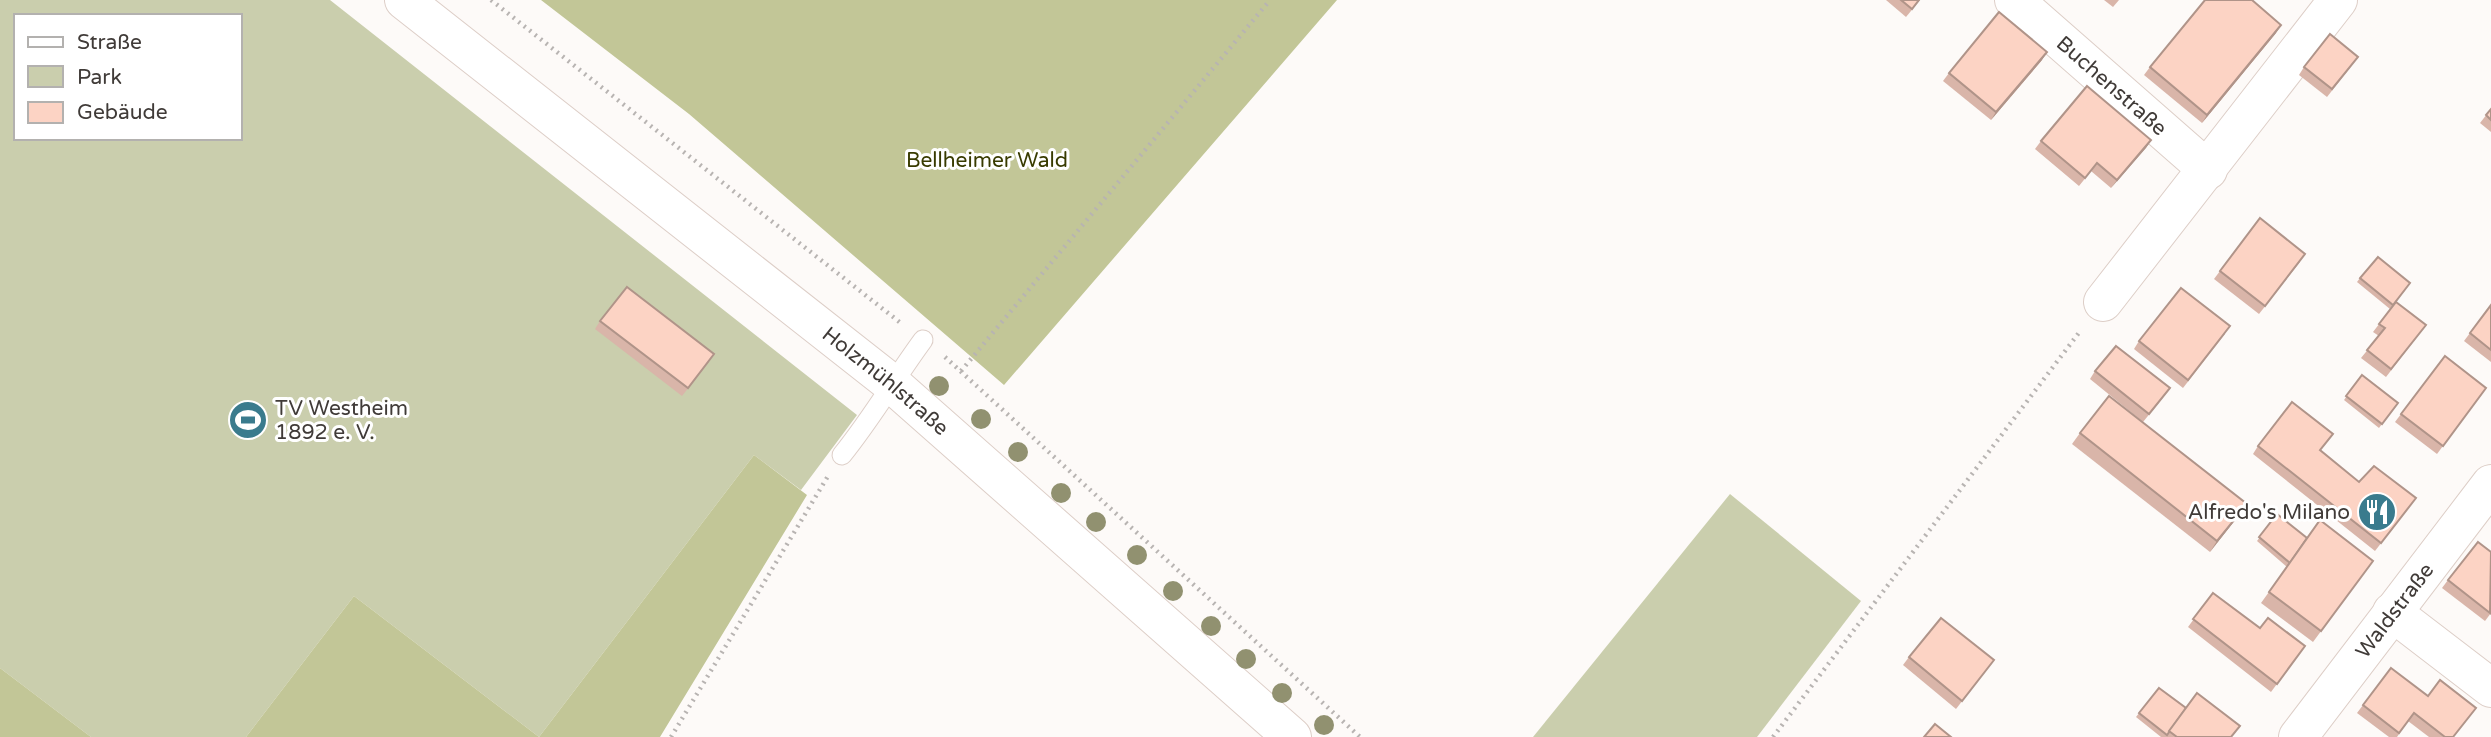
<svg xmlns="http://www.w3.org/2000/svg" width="2491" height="737" font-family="'Varela Round',sans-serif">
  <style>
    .green { fill: #cacead; fill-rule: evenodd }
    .forest { fill: #c2c697 }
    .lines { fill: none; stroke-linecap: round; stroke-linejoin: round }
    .lane-casing { stroke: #ddcec7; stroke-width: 21 }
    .street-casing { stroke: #ddcec7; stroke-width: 40 }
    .secondary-casing { stroke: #ddcec7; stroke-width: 40 }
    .path { stroke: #b8b4b2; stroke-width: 4.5; stroke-dasharray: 2 5; stroke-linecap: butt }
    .lane { stroke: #fff; stroke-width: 19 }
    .street { stroke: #fff; stroke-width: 38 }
    .secondary { stroke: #fff; stroke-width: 38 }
    .tree { fill: #919170 }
    .wall { fill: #d9b5a9 }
    .shaded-wall { fill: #b09489 }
    .building { fill: #fcd3c4; stroke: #b09489; stroke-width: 2 }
    .labels { text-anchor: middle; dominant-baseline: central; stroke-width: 6; stroke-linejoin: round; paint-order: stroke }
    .street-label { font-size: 21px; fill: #403b38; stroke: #fff }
    .park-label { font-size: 21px; fill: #383b01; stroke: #fff }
    .poi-label { font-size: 21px; fill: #403b38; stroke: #fff; text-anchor: start }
  </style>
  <rect width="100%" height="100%" fill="#fdfaf8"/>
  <g class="green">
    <path d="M0 0H330L857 415 801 490 754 455 539 737 354 596 246 737H91L0 668ZM16 16H240V138H16Z"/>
    <polygon points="1730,494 1861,601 1757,737 1533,737"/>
  </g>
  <g class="forest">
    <polygon points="541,0 1337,0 1004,385 689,114"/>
    <polygon points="754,455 807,495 660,737 246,737 354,596 539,737"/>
    <polygon points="0,668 91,737 0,737"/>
  </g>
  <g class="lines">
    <defs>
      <path id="lane" d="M842 455C872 418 895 378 923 340"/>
      <g id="street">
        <path id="s1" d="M2014 0 2208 170"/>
        <polyline points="2103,302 2338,0"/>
        <polyline points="2392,612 2491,688"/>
        <path id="s2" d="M2298 737 2491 484"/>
      </g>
      <g id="secondary">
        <path id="s3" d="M404 0 891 383 1292 737"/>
      </g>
    </defs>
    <use href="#lane" class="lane-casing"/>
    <use href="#street" class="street-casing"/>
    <use href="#secondary" class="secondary-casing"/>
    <g class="path">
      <polyline points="491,0 902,324"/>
      <polyline points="945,357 1360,737"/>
      <polyline points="961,371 1270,0"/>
      <polyline points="671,737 828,476"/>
      <polyline points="1773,737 2081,330"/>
    </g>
    <use href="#lane" class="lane"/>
    <use href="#street" class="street"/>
    <use href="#secondary" class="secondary"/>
  </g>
  <g class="tree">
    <circle cx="939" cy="386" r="10"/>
    <circle cx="981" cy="419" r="10"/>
    <circle cx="1018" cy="452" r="10"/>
    <circle cx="1061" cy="493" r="10"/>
    <circle cx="1096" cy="522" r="10"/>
    <circle cx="1137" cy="555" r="10"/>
    <circle cx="1173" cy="591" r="10"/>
    <circle cx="1211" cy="626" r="10"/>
    <circle cx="1246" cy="659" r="10"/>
    <circle cx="1282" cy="693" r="10"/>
    <circle cx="1324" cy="725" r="10"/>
  </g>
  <g class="wall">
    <polygon points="1886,0 1920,0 1906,17"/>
    <polygon points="2104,0 2119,0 2113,7"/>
    <polygon points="2276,33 2202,123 2144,75 2150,67"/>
    <polygon points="2042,60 1991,120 1943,81 1949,73"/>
    <polygon points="2352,65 2327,97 2299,75 2304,67"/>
    <polygon points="2491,109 2491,132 2480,123"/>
    <polygon points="2151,140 2111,188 2091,171 2079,186 2035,149 2041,141"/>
    <polygon points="2300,262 2259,314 2214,279 2220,271"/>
    <polygon points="2360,278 2410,283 2390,309 2357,282"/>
    <polygon points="2396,302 2420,333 2386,377 2361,358 2379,336 2373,332"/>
    <polygon points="2491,305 2491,362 2464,341"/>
    <polygon points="600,321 709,362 682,396 595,329"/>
    <polygon points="2225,334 2183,388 2134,349 2139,341"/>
    <polygon points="2445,356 2486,388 2437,454 2395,422"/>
    <polygon points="2095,371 2164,396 2143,422 2090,379"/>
    <polygon points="2362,375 2398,403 2379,428 2344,400"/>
    <polygon points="2080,433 2239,515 2210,552 2072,444"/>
    <polygon points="2258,446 2321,451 2359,482 2416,498 2375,551 2253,454"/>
    <polygon points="2277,514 2307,538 2373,561 2313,642 2261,603 2287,567 2257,541"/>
    <polygon points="2491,552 2491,613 2485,621 2442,588 2448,580"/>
    <polygon points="2213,593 2260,628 2305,646 2271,692 2188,627"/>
    <polygon points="1909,657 1994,660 1956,709 1903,665"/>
    <polygon points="2391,668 2454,737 2429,737 2408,721 2397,737 2389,737 2357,713"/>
    <polygon points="2159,688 2183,712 2232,737 2161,737 2136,717"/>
  </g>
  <g class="shaded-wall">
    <polygon points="2281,25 2276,33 2202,123 2207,115"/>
    <polygon points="2047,52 2042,60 1991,120 1996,112"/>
    <polygon points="2151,140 2146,148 2111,188 2117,180"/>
    <polygon points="2247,504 2239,515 2210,552 2217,541"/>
  </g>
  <g class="building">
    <polygon points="1901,0 1919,0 1912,9"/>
    <polygon points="2205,0 2252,0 2281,25 2207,115 2150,67"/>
    <polygon points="1999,12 2047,52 1996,112 1949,73"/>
    <polygon points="2330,34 2358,57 2332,89 2304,67"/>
    <polygon points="2087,86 2151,140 2117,180 2097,163 2085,178 2041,141"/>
    <polygon points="2491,109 2491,120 2486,115"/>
    <polygon points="2260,218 2305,254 2265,306 2220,271"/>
    <polygon points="2378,257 2410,283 2393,305 2360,278"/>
    <polygon points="627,287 714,354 688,388 600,321"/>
    <polygon points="2181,288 2230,326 2188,380 2139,341"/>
    <polygon points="2396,302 2426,325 2391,369 2367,350 2385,328 2379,324"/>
    <polygon points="2491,305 2491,350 2470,333"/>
    <polygon points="2116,346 2170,388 2149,414 2095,371"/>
    <polygon points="2445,356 2486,388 2443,446 2401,414"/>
    <polygon points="2362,375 2398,403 2382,424 2346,396"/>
    <polygon points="2109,396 2247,504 2217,541 2080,433"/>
    <polygon points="2292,402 2333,434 2320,450 2359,482 2374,466 2416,498 2381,543 2258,446"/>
    <polygon points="2277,514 2307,538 2290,563 2259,537"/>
    <polygon points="2320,520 2373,561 2321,631 2269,592"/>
    <polygon points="2478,542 2491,552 2490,613 2448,580"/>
    <polygon points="2213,593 2260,628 2268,618 2305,646 2277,684 2193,619"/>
    <polygon points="1941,618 1994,660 1962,701 1909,657"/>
    <polygon points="2391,668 2428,696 2440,680 2476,708 2453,737 2445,737 2414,713 2399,733 2363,705"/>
    <polygon points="2159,688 2186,708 2167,735 2139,713"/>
    <polygon points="2197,693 2240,726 2231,737 2177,737 2169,731"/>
    <polygon points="1935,724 1951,737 1924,737"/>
  </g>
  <defs>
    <symbol id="stadium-disc" viewBox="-11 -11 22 22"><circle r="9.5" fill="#3a7b8d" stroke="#fff"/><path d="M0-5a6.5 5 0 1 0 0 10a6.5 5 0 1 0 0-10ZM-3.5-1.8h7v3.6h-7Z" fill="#fff"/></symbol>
    <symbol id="restaurant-disc" viewBox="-11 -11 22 22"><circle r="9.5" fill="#3a7b8d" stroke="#fff"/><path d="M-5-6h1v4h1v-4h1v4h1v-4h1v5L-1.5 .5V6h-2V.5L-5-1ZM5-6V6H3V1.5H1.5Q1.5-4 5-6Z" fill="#fff"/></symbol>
  </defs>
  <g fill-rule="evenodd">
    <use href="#stadium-disc" x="226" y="398" width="44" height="44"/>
    <use href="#restaurant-disc" x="2355" y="490" width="44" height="44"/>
  </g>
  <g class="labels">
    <g class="street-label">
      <text stroke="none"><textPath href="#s1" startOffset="130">Buchenstraße</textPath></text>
      <text stroke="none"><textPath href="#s3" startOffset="614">Holzmühlstraße</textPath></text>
      <text stroke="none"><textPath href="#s2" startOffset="159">Waldstraße</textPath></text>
    </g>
    <g class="park-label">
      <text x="987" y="160">Bellheimer Wald</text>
    </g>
    <g class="poi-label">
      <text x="275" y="408">TV Westheim<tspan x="275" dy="24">1892 e. V.</tspan></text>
      <text x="2350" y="512" text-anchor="end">Alfredo's Milano</text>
    </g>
  </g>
  <rect x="14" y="14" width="228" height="126" fill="#ffffff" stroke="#b3b1af" stroke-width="2"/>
  <rect x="28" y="37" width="35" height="10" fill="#ffffff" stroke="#b3b1af" stroke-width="2"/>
  <text x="77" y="49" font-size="21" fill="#403b38">Straße</text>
  <rect x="28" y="66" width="35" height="21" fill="#cacead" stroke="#b3b1af" stroke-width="2"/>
  <text x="77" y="84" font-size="21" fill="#403b38">Park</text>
  <rect x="28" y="102" width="35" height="21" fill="#fcd3c4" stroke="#b3b1af" stroke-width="2"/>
  <text x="77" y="119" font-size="21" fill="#403b38">Gebäude</text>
</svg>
